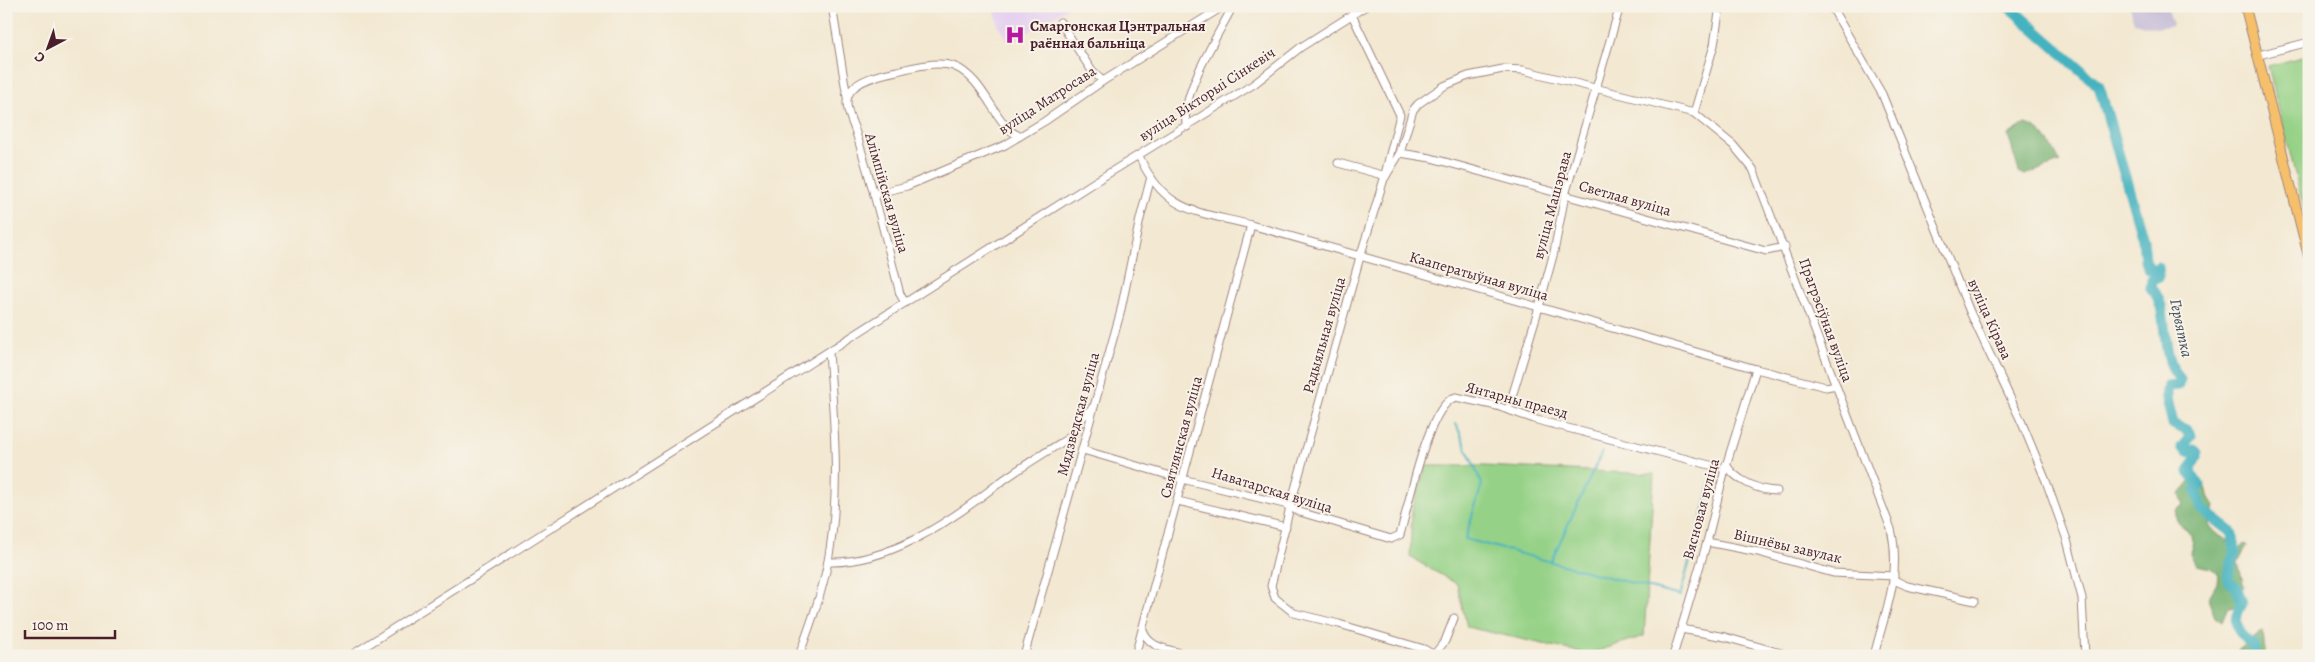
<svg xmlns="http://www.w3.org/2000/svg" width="2315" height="662" font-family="Alegreya,serif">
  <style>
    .built { fill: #e6d2f0 }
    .industrial { fill: #c8bfd8 }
    .green { fill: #95d186; stroke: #707858 }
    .forest { fill: #78b373; stroke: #61694f }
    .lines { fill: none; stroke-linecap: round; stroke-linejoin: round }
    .stream { stroke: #44b2c0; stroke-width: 2 }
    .river { stroke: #44b2c0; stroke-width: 11 }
    .minor-casing { stroke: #9e847e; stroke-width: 9 }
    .major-casing { stroke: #9e847e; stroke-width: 11 }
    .minor { stroke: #fff; stroke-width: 7 }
    .major { stroke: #f6c06b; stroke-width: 9 }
    .labels { text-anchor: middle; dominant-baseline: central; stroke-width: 4; stroke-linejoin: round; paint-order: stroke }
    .poi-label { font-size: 15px; font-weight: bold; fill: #4a1f2b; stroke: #f7f3e8; text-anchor: start }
    .street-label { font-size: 15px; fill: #4a1f2b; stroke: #f7f3e8 }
    .water-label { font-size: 16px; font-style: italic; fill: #48525f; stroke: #f7f3e8 }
  </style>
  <rect width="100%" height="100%" fill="#f7f3e8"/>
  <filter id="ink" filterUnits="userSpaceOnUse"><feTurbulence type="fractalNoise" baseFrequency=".02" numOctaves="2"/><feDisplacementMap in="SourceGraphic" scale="10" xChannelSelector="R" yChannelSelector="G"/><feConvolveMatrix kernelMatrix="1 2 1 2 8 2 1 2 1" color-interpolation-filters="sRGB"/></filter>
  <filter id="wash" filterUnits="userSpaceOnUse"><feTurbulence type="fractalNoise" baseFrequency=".0096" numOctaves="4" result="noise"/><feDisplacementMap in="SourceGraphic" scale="20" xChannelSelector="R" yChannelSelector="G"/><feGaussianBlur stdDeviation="1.12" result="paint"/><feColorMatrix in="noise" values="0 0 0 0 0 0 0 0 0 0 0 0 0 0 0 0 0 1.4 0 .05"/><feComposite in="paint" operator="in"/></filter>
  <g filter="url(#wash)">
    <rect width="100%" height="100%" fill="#f3e8d1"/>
    <polygon class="built" points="994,6 1070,6 1010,44 998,25"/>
    <polygon class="industrial" points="2130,6 2167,6 2173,25 2156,28 2134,22"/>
    <g class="green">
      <polygon points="2309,55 2309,229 2268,66"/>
      <polygon points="1426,466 1483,466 1654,474 1644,636 1588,654 1467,627 1457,584 1410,557 1412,510"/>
    </g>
    <g class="forest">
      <path d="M2025 124C2044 128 2051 145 2060 162L2025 175 2019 172 2008 135Z"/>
      <path d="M2192 480C2203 480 2206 484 2208 495 2209 499 2212 502 2214 506L2210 526 2217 534 2231 543V555H2234L2245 544 2247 546 2238 563 2244 586C2239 592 2242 598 2239 605L2227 609 2222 622 2215 617 2208 599 2217 583 2218 574 2211 568 2196 565 2190 553 2193 541 2192 534C2183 525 2174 525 2176 510L2184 505 2180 494Z"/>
      <polygon points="2263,631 2265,656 2231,656"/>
    </g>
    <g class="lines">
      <g class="stream">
        <polyline points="1456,424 1482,484 1465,539 1680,596 1712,479"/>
        <polyline points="1551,561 1602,452"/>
      </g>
      <path class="river" d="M2008 6 2099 86 2143 239 2145 260 2150 270 2155 271 2158 267 2159 276 2152 280 2151 288C2172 308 2157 355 2180 379L2178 385 2168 386C2164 398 2171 412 2173 424L2186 430 2191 436 2182 447 2188 452 2194 450 2197 453V458L2189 472 2200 486 2196 490 2202 509 2231 532 2234 540 2235 552 2228 575 2229 581 2237 588 2242 604C2230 622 2239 634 2253 645L2255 656"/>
    </g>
  </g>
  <g filter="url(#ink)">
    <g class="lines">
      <defs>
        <g id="minor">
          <polyline points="832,6 847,97"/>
          <polyline points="1831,6 1882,94 1970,312 2022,423 2046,481 2067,540 2082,598 2085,656"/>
          <polyline points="1352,15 1400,115 1385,174"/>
          <polyline points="1060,22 1092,71 1103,81"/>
          <polyline points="2259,55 2309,42"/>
          <polyline points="1694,113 1714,45 1720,6"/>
          <path d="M1187 127C1177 100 1219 33 1233 6"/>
          <polyline points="1400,153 1431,158 1766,251 1785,247"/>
          <path d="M1139 156C1165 213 1196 211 1251 225L1756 369 1826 387 1836 385"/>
          <polyline points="1338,163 1386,176"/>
          <polyline points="874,194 907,186 1005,145 1045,121 1103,81 1224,6"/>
          <path d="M905 303 900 294C886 240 873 186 856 133 853 123 844 107 848 96 853 80 882 74 897 71 913 67 937 61 953 66 986 78 995 128 1020 136"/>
          <polyline points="1508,410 1539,307 1554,252 1565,195 1620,6"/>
          <path d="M1083 450 1178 478 1284 504 1300 512 1391 539 1400 535C1408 508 1428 403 1456 397L1497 406 1537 420 1725 469"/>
          <path d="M1726 464C1734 480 1760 491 1777 491"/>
          <polyline points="1178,501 1286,527"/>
          <polyline points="1707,542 1758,552 1833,573 1894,576"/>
          <path d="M828 562C886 564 946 524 990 490 1014 471 1041 455 1067 439L1075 431 1083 417 1094 406"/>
          <polyline points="1894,580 1907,586 1975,601"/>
          <polyline points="1681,629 1725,637 1791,656"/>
          <path d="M1143 630C1149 650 1171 648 1188 656"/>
          <path d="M1434 655 1424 649 1339 624 1294 613 1275 598 1271 586 1290 507 1360 257 1384 179 1400 153 1413 110 1418 104 1444 86 1468 76 1503 69 1523 70 1694 113 1733 145 1753 169 1891 529C1902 576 1885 611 1874 656"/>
          <polyline points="350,656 1093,183 1254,84 1301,47 1366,6"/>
          <path d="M799 656C810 625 822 594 828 561 841 492 834 421 829 352"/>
          <polyline points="1024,656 1120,314 1140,219 1151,177"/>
          <polyline points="1135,656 1251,225"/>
          <polyline points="1433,656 1445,641 1454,618"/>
          <polyline points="1673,656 1707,542 1725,469 1756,369"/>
        </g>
        <polyline id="major" points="2245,6 2309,258"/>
      </defs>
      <use href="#minor" class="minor-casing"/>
      <use href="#major" class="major-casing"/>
      <use href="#minor" class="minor"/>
      <use href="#major" class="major"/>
    </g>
  </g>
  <defs>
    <symbol id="hospital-bare" viewBox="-9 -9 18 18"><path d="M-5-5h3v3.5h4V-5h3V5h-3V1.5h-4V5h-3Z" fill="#b5179e" stroke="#f7f3e8" stroke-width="2.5" paint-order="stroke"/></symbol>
  </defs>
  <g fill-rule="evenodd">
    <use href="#hospital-bare" x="1001" y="21" width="28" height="28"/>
  </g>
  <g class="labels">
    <g class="poi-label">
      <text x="1030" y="26">Смаргонская Цэнтральная<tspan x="1030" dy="17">раённая бальніца</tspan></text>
    </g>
    <g class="street-label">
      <text transform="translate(1207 94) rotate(-33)">вуліца Вікторыі Сінкевіч</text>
      <text transform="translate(1047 100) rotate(-33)">вуліца Матросава</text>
      <text transform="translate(887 193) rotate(74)">Алімпійская вуліца</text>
      <text transform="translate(1625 198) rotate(16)">Светлая вуліца</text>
      <text transform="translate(1552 205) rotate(-75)">вуліца Машэрава</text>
      <text transform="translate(1479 276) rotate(16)">Кааператыўная вуліца</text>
      <text transform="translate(1990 319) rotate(66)">вуліца Кірава</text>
      <text transform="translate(1826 320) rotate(70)">Прагрэсіўная вуліца</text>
      <text transform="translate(1324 335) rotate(-74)">Радыяльная вуліца</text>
      <text transform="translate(1517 400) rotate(15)">Янтарны праезд</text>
      <text transform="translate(1078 414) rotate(-75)">Мядзведская вуліца</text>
      <text transform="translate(1181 437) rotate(-75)">Святлянская вуліца</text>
      <text transform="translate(1272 490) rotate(17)">Наватарская вуліца</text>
      <text transform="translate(1701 509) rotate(-75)">Вясновая вуліца</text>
      <text transform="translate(1788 546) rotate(13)">Вішнёвы завулак</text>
    </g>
    <g class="water-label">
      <text transform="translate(2181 328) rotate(78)">Гервятка</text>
    </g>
  </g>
  <rect width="2315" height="662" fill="none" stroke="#f7f3e8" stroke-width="25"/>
  <g transform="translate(48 48) rotate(221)" stroke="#f7f3e8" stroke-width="4" paint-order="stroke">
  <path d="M0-4L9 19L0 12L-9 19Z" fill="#4a1f2b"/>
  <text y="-8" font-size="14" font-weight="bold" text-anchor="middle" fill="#4a1f2b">С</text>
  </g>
  <path d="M25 630v8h90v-8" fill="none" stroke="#4a1f2b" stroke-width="2.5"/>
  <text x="32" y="630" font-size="15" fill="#4a1f2b" stroke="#f7f3e8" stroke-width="4" paint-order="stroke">100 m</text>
</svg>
